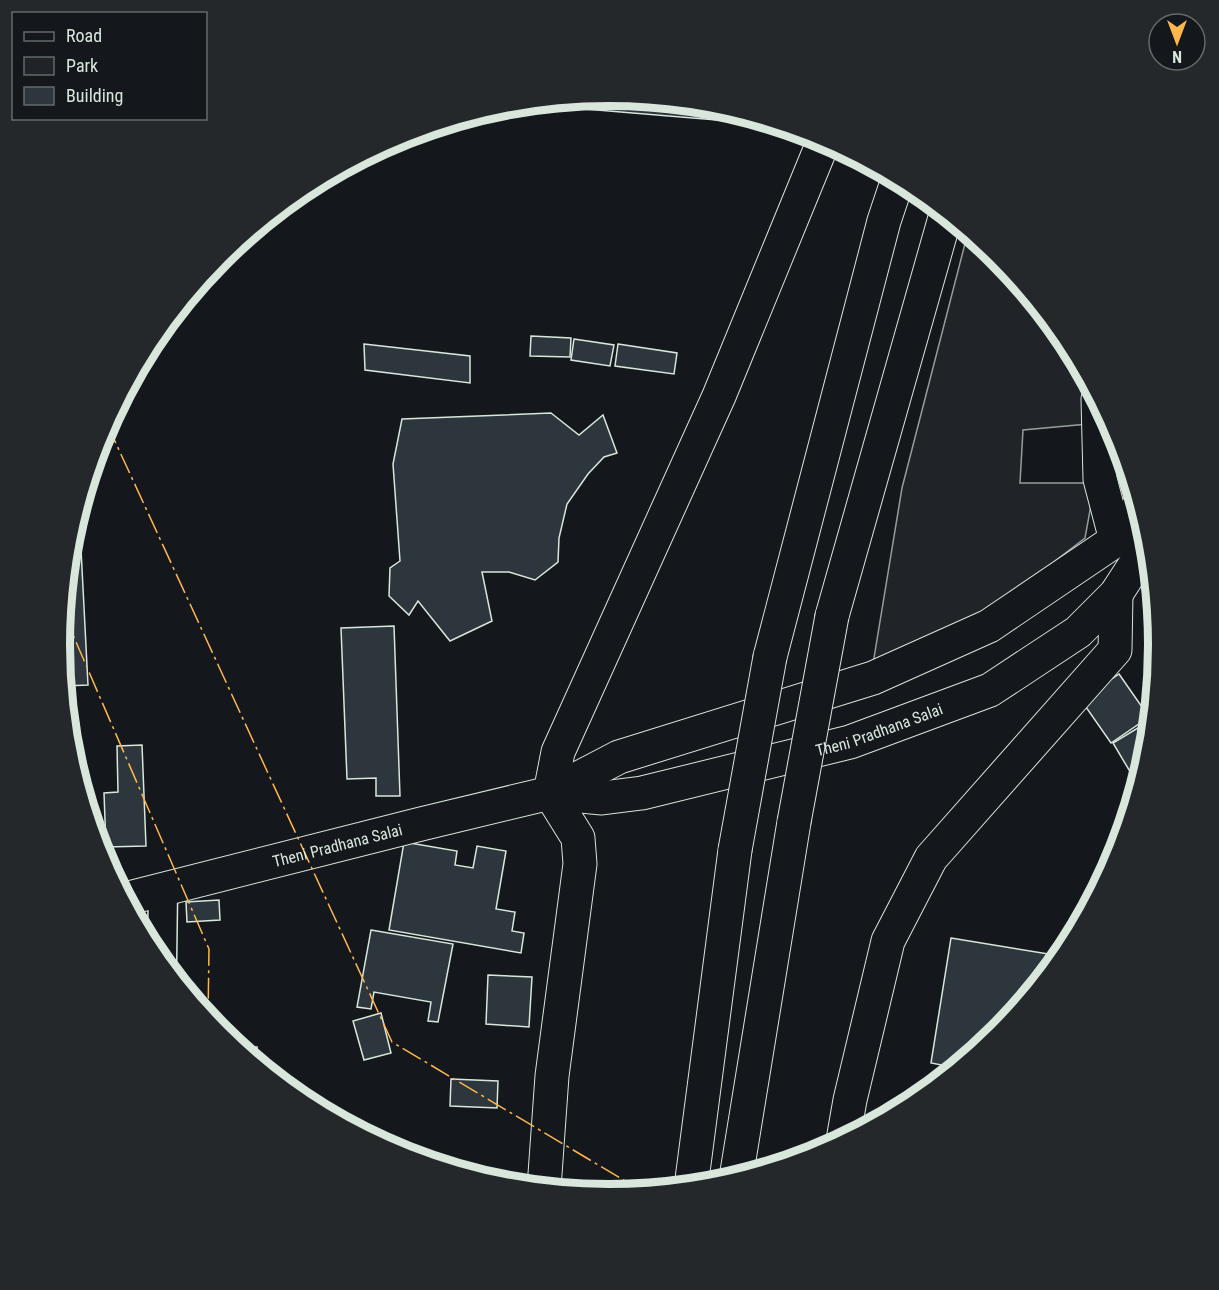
<svg xmlns="http://www.w3.org/2000/svg" width="1219" height="1290" font-family="'Roboto Condensed',sans-serif">
  <style>
    .green { fill: #202428; stroke: #939e99; stroke-width: 1.5 }
    .building { fill: #2c363c; stroke: #d8e6dc; stroke-width: 1.5 }
    .lines { fill: none; stroke-linecap: round; stroke-linejoin: round }
    .minor-casing { stroke: #d8e6dc; stroke-width: 31 }
    .major-casing { stroke: #d8e6dc; stroke-width: 35 }
    .highway-casing { stroke: #d8e6dc; stroke-width: 35 }
    .minor { stroke: #14181c; stroke-width: 28 }
    .major { stroke: #14181c; stroke-width: 33 }
    .highway { stroke: #14181c; stroke-width: 33 }
    .highway-bridge-casing { stroke: #d8e6dc; stroke-width: 35; stroke-linecap: butt }
    .highway-bridge { stroke: #14181c; stroke-width: 33 }
    .power { stroke: #ffb74d; stroke-width: 1.5; stroke-dasharray: 21 4.5 3 4.5; stroke-linecap: butt }
    .labels { text-anchor: middle; dominant-baseline: central; stroke-width: 4.5; stroke-linejoin: round; paint-order: stroke }
    .street-label { font-size: 16px; fill: #d8e6dc; stroke: #14181c }
    .rim { fill: none; stroke: #d8e6dc; stroke-width: 8 }
  </style>
  <rect width="100%" height="100%" fill="#14181c"/>
  <polygon class="green" points="968,232 998,257 1067,340 1084,373 1088,424 1023,430 1020,483 1095,483 1085,538 986,614 873,664 902,488"/>
  <g class="building">
    <polygon points="610,96 717,106 740,113 740,122 525,104"/>
    <polygon points="531,336 571,338 570,357 530,356"/>
    <polygon points="574,339 614,345 610,366 571,360"/>
    <polygon points="364,344 470,356 470,383 365,370"/>
    <polygon points="618,344 677,353 674,374 615,366"/>
    <polygon points="551,413 579,435 603,415 617,453 604,457 588,474 567,504 559,538 558,562 535,580 509,572 482,572 492,621 450,641 418,601 409,615 389,596 390,568 400,561 393,464 402,419"/>
    <polygon points="79,510 88,685 64,686 60,645 71,537"/>
    <polygon points="394,626 400,796 376,796 376,778 347,779 341,628"/>
    <polygon points="1119,674 1149,717 1111,743 1081,700"/>
    <polygon points="1146,723 1151,730 1148,753 1138,785 1113,743"/>
    <polygon points="142,745 146,846 106,847 104,793 118,792 117,746"/>
    <polygon points="404,842 457,851 455,865 473,868 477,846 506,851 496,909 515,912 512,931 524,933 521,953 389,930"/>
    <polygon points="219,900 220,920 187,922 186,902"/>
    <polygon points="371,930 453,944 438,1022 428,1021 431,1002 374,992 371,1009 357,1007"/>
    <polygon points="951,938 1061,956 998,1034 957,1068 931,1063"/>
    <polygon points="488,975 532,977 529,1027 486,1024"/>
    <polygon points="381,1013 391,1053 364,1060 353,1021"/>
    <polygon points="237,1047 257,1047 258,1064"/>
    <polygon points="451,1079 498,1081 497,1108 450,1106"/>
  </g>
  <g class="lines">
    <defs>
      <polyline id="minor" points="162,962 163,889"/>
      <g id="major">
        <path id="s1" d="M125 899 421 824 550 793"/>
      </g>
      <g id="highway">
        <polyline points="1098,399 1100,479 1116,540"/>
        <polyline points="832,616 946,214"/>
        <polyline points="770,657 884,221 898,179"/>
        <path id="s2" d="M550 793 602 798 642 793 850 742 990 690 1078 632 1116 594 1149 543"/>
        <polyline points="550,793 619,757 873,678 989,626 1116,540 1139,506"/>
        <polyline points="843,1140 850,1100 888,941 931,858 1115,650 1116,594"/>
        <polyline points="736,1178 794,822"/>
        <polyline points="691,1187 735,850"/>
        <polyline points="544,1188 552,1076 580,864 578,838 550,793 558,752 719,396 824,140"/>
      </g>
    </defs>
    <use href="#minor" class="minor-casing"/>
    <use href="#major" class="major-casing"/>
    <use href="#highway" class="highway-casing"/>
    <use href="#minor" class="minor"/>
    <use href="#major" class="major"/>
    <use href="#highway" class="highway"/>
    <defs>
      <g id="highway-bridge">
        <polyline points="794,822 832,616"/>
        <polyline points="735,850 770,657"/>
      </g>
    </defs>
    <use href="#highway-bridge" class="highway-bridge-casing"/>
    <use href="#highway-bridge" class="highway-bridge"/>
    <g class="power">
      <polyline points="107,424 392,1042 642,1191"/>
      <polyline points="63,612 209,949 208,1018"/>
    </g>
  </g>
  <g class="labels">
    <g class="street-label">
      <text stroke="none"><textPath href="#s2" startOffset="338">Theni Pradhana Salai</textPath></text>
      <text stroke="none"><textPath href="#s1" startOffset="219">Theni Pradhana Salai</textPath></text>
    </g>
  </g>
  <path d="M0 0H1219V1290H0ZM70 645a539 539 0 1 1 1078 0a539 539 0 1 1-1078 0Z" fill="#24282b" fill-rule="evenodd"/>
  <path class="rim" d="M70 645a539 539 0 1 1 1078 0a539 539 0 1 1-1078 0Z"/>
  <rect x="12" y="12" width="195" height="108" fill="#14181c" stroke="#626a69" stroke-width="1.5"/>
  <rect x="24" y="32" width="30" height="9" fill="#14181c" stroke="#626a69" stroke-width="1.5"/>
  <text x="66" y="42" font-size="18" fill="#d8e6dc">Road</text>
  <rect x="24" y="57" width="30" height="18" fill="#202428" stroke="#626a69" stroke-width="1.5"/>
  <text x="66" y="72" font-size="18" fill="#d8e6dc">Park</text>
  <rect x="24" y="87" width="30" height="18" fill="#2c363c" stroke="#626a69" stroke-width="1.5"/>
  <text x="66" y="102" font-size="18" fill="#d8e6dc">Building</text>
  <g transform="translate(1177 42) rotate(180)"><circle r="28" fill="#14181c" stroke="#626a69" stroke-width="1.5"/>
  <path d="M0-4.5L10 22L0 15L-10 22Z" fill="#ffb74d"/>
  <text y="-9" font-size="16" font-weight="bold" text-anchor="middle" fill="#d8e6dc">N</text>
  </g>
</svg>
